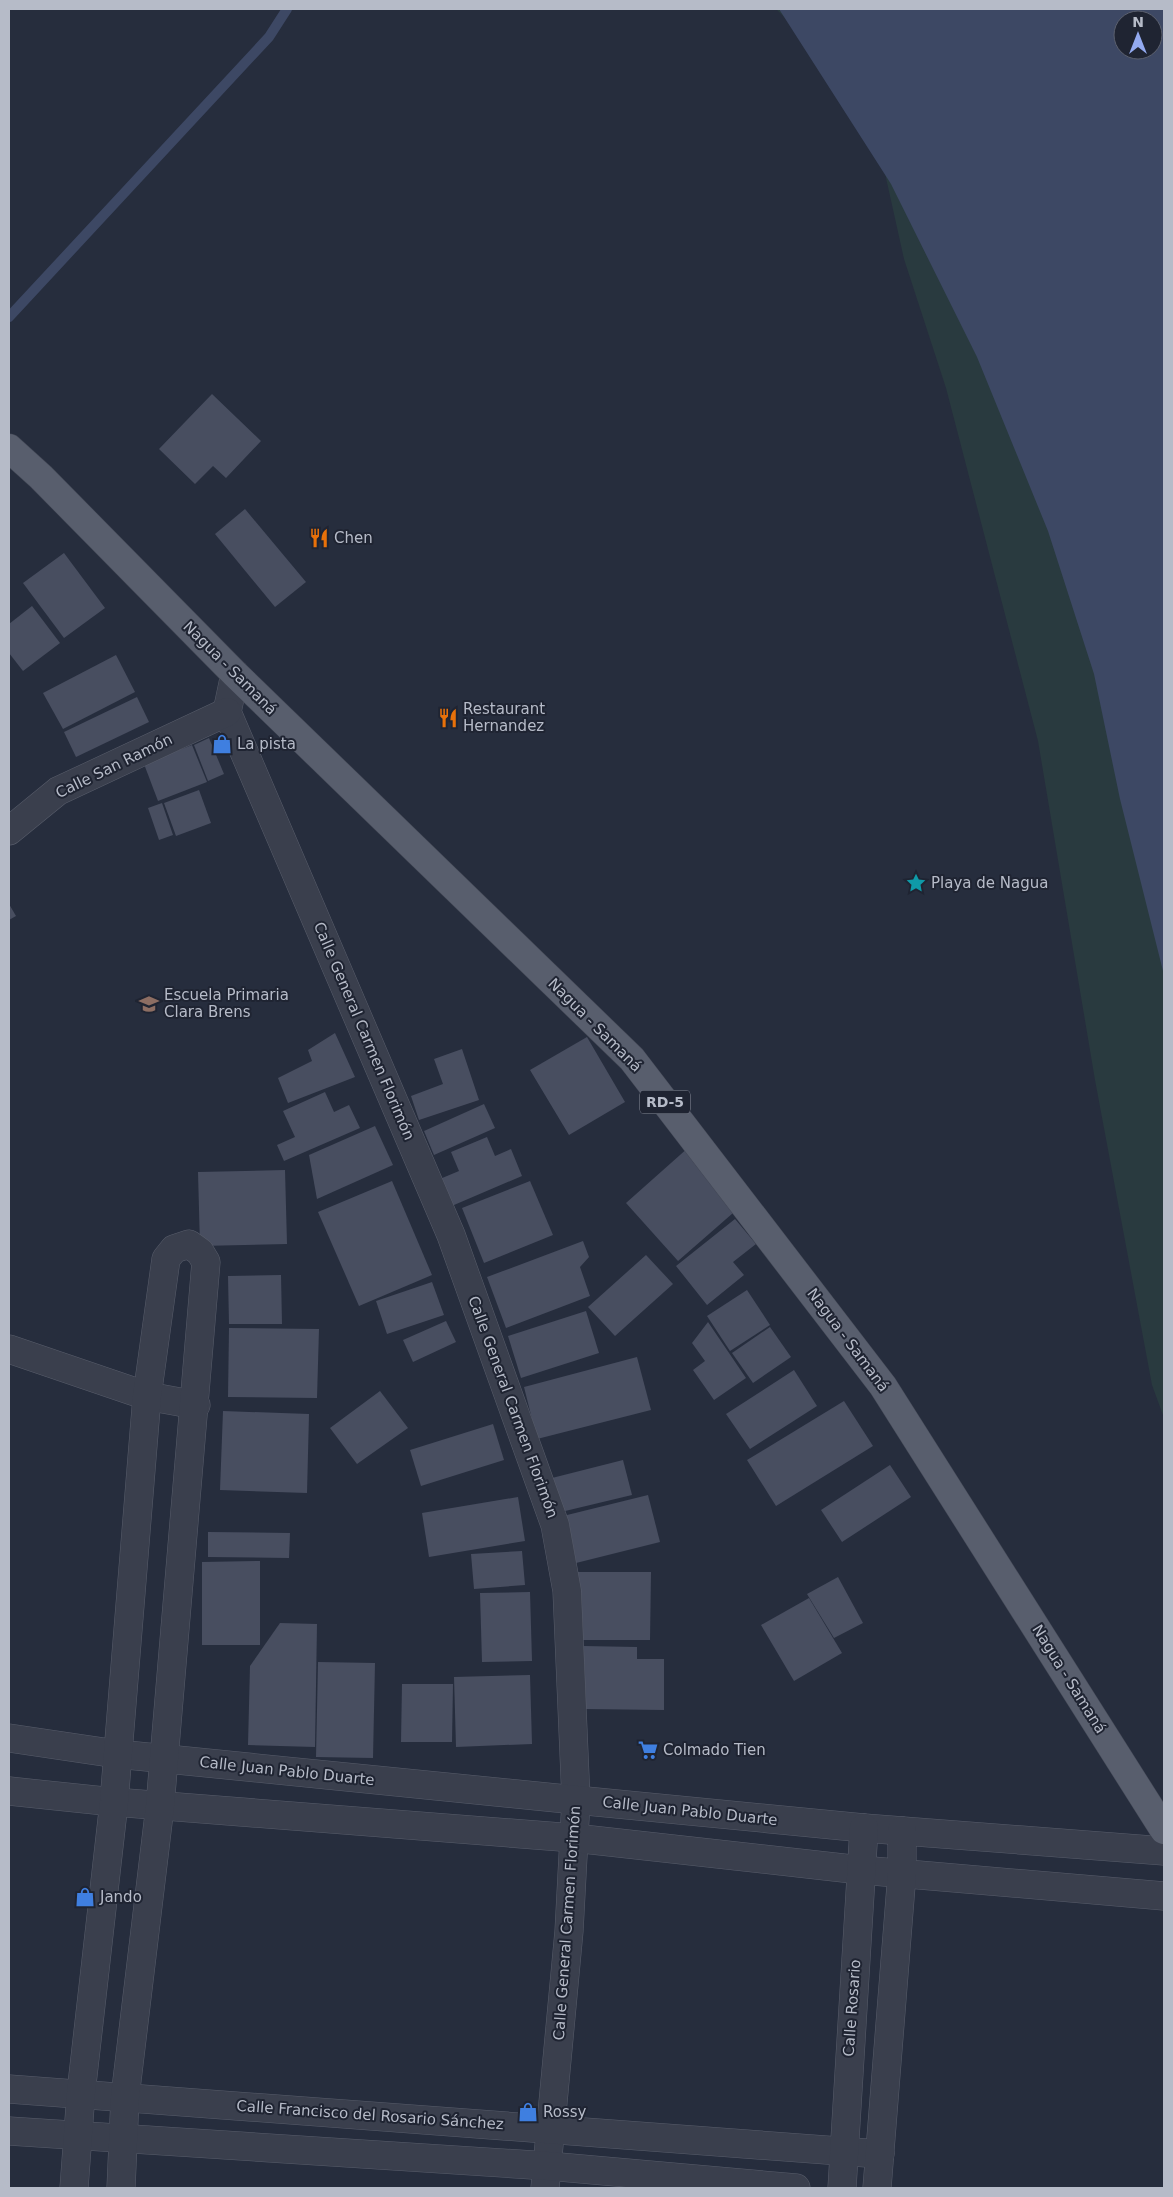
<svg xmlns="http://www.w3.org/2000/svg" width="1173" height="2197" font-family="'DejaVu Sans',sans-serif">
  <style>
    .green { fill: #293a3f; fill-rule: evenodd }
    .water { fill: #3d4864; fill-rule: evenodd }
    .lines { fill: none; stroke-linecap: round; stroke-linejoin: round }
    .stream { stroke: #3d4864; stroke-width: 10 }
    .building { fill: #484e60 }
    .minor-casing { stroke: #585d6b; stroke-width: 29 }
    .primary-casing { stroke: #434856; stroke-width: 29 }
    .minor { stroke: #3a3f4d; stroke-width: 28 }
    .primary { stroke: #585e6d; stroke-width: 28 }
    .labels { text-anchor: middle; dominant-baseline: central; stroke-width: 4; stroke-linejoin: round; paint-order: stroke }
    .shield { fill: #1f2432; stroke: #898e9b; stroke-width: 1 }
    .shield-label { font-size: 14px; font-weight: bold; fill: #b6bbc8 }
    .poi-label { font-size: 15px; fill: #b6bbc8; stroke: #1f2432; text-anchor: start }
    .street-label { font-size: 15px; fill: #b6bbc8; stroke: #1f2432 }
  </style>
  <rect width="100%" height="100%" fill="#262d3d"/>
  <path class="green" d="M776 9H1164V1418L1152 1385 1095 1080 1038 741 946 388 904 259 874 124 823 55ZM1123 20H1153V50H1123Z"/>
  <path class="water" d="M779 9H1164V975L1120 799 1094 674 1048 531 977 357 891 184ZM1123 20H1153V50H1123Z"/>
  <g class="lines">
    <polyline class="stream" points="9,317 269,37 287,9"/>
  </g>
  <g class="building">
    <polygon points="212,394 261,441 226,478 213,466 195,484 159,449"/>
    <polygon points="245,509 306,582 275,607 215,534"/>
    <polygon points="64,553 105,608 64,638 23,583"/>
    <polygon points="32,606 60,643 23,671 9,653 9,624"/>
    <polygon points="116,655 135,692 63,729 43,693"/>
    <polygon points="137,697 149,722 76,757 64,732"/>
    <polygon points="209,738 224,774 208,781 194,745"/>
    <polygon points="192,745 207,782 158,801 144,764"/>
    <polygon points="199,790 211,823 176,836 164,803"/>
    <polygon points="162,803 173,835 159,840 148,808"/>
    <polygon points="9,904 16,916 9,920"/>
    <polygon points="335,1033 355,1077 288,1103 278,1078 312,1061 308,1050"/>
    <polygon points="587,1037 625,1102 569,1135 530,1070"/>
    <polygon points="462,1049 479,1100 419,1120 411,1096 443,1084 434,1059"/>
    <polygon points="325,1092 334,1112 349,1105 360,1128 284,1161 277,1145 295,1137 283,1111"/>
    <polygon points="484,1104 495,1128 434,1155 424,1131"/>
    <polygon points="375,1126 393,1165 317,1199 309,1155"/>
    <polygon points="487,1137 495,1156 511,1149 522,1176 447,1208 435,1181 459,1171 451,1152"/>
    <polygon points="689,1147 741,1206 678,1261 626,1203"/>
    <polygon points="285,1170 287,1244 200,1246 198,1172"/>
    <polygon points="392,1181 432,1275 359,1306 318,1212"/>
    <polygon points="530,1181 553,1235 484,1263 462,1208"/>
    <polygon points="735,1219 756,1244 733,1262 744,1275 707,1305 676,1266"/>
    <polygon points="583,1241 589,1257 580,1267 590,1296 506,1328 487,1277"/>
    <polygon points="646,1255 673,1284 615,1336 588,1307"/>
    <polygon points="281,1275 282,1324 229,1324 228,1276"/>
    <polygon points="432,1282 444,1315 387,1334 376,1301"/>
    <polygon points="747,1290 770,1325 730,1351 707,1316"/>
    <polygon points="586,1311 599,1353 521,1378 508,1336"/>
    <polygon points="446,1321 456,1342 413,1362 403,1340"/>
    <polygon points="708,1322 746,1378 714,1400 693,1370 705,1361 692,1343"/>
    <polygon points="770,1327 791,1357 753,1383 732,1353"/>
    <polygon points="229,1328 319,1329 317,1398 228,1397"/>
    <polygon points="637,1357 651,1410 537,1439 524,1387"/>
    <polygon points="794,1370 817,1406 750,1449 726,1414"/>
    <polygon points="380,1391 408,1428 357,1464 330,1428"/>
    <polygon points="844,1401 873,1446 776,1506 747,1460"/>
    <polygon points="223,1411 309,1414 307,1493 220,1490"/>
    <polygon points="493,1424 504,1460 421,1486 410,1450"/>
    <polygon points="623,1460 632,1495 561,1512 552,1478"/>
    <polygon points="890,1465 911,1497 842,1542 821,1510"/>
    <polygon points="648,1495 660,1542 572,1564 559,1517"/>
    <polygon points="518,1497 525,1541 429,1557 422,1513"/>
    <polygon points="208,1532 290,1533 289,1558 208,1557"/>
    <polygon points="522,1551 525,1585 474,1589 471,1554"/>
    <polygon points="260,1561 260,1645 202,1645 202,1562"/>
    <polygon points="573,1572 651,1572 650,1640 573,1640"/>
    <polygon points="838,1577 863,1623 834,1638 807,1594"/>
    <polygon points="530,1592 532,1661 482,1662 480,1593"/>
    <polygon points="809,1598 842,1653 794,1681 761,1625"/>
    <polygon points="280,1623 317,1624 315,1747 248,1745 250,1666"/>
    <polygon points="583,1646 637,1647 637,1659 664,1659 664,1710 583,1709"/>
    <polygon points="318,1662 375,1663 373,1758 316,1757"/>
    <polygon points="530,1675 532,1744 456,1747 454,1677"/>
    <polygon points="402,1684 453,1684 452,1742 401,1742"/>
  </g>
  <g class="lines">
    <defs>
      <g id="minor">
        <polyline points="235,674 227,712 451,1235 555,1525 567,1591 576,1800 569,1931 545,2188"/>
        <polyline points="9,831 58,791 227,712"/>
        <polyline points="9,1349 147,1396 196,1405"/>
        <polyline points="9,1738 117,1754 576,1800 864,1828 1164,1851"/>
        <polyline points="9,1791 114,1802 574,1838 861,1870 1164,1896"/>
        <polyline points="9,2089 880,2154"/>
        <polyline points="9,2131 548,2166 796,2188"/>
        <polyline points="74,2188 81,2093 114,1802 147,1396 166,1259 174,1249 189,1244 200,1252 206,1262 160,1806 125,2097 121,2188"/>
        <polyline points="842,2188 864,1828"/>
        <polyline points="877,2188 902,1873 902,1831"/>
      </g>
      <polyline id="primary" points="9,448 41,477 235,674 632,1059 883,1386 1164,1830"/>
    </defs>
    <use href="#minor" class="minor-casing"/>
    <use href="#primary" class="primary-casing"/>
    <use href="#minor" class="minor"/>
    <use href="#primary" class="primary"/>
  </g>
  <defs>
    <symbol id="restaurant-bare" viewBox="-9 -9 18 18"><path d="M-5-6h1v4h1v-4h1v4h1v-4h1v5L-1.5 .5V6h-2V.5L-5-1ZM5-6V6H3V1.5H1.5Q1.5-4 5-6Z" fill="#e8710a" stroke="#1f2432" stroke-width="2.5" paint-order="stroke"/></symbol>
    <symbol id="shop-bare" viewBox="-9 -9 18 18"><path d="M-5-2.5h2.3a2.7 3.5 0 0 1 5.4 0H5L5.5 6h-11ZM-1.5-2.5h3a1.5 2.3 0 0 0-3 0Z" fill="#3f7fe0" stroke="#1f2432" stroke-width="2.5" paint-order="stroke"/></symbol>
    <symbol id="sight-bare" viewBox="-9 -9 18 18"><path d="M0-6L1.8-2.2L6-1.7L2.9 1.2L3.7 5.4L0 3.3L-3.7 5.4L-2.9 1.2L-6-1.7L-1.8-2.2Z" fill="#0f9aa8" stroke="#1f2432" stroke-width="2.5" paint-order="stroke"/></symbol>
    <symbol id="school-bare" viewBox="-9 -9 18 18"><path d="M0-5L7-2L0 1L-7-2ZM-4 1L0 2.5L4 1V4Q0 6-4 4Z" fill="#8d6e63" stroke="#1f2432" stroke-width="2.5" paint-order="stroke"/></symbol>
    <symbol id="supermarket-bare" viewBox="-9 -9 18 18"><path d="M-6-5.5h2.5l.6 2H6L4.5 2H-2.5L-4.4-4H-6ZM-1.5 3.2a1.3 1.3 0 1 0 .1 0ZM3 3.2a1.3 1.3 0 1 0 .1 0Z" fill="#3f7fe0" stroke="#1f2432" stroke-width="2.5" paint-order="stroke"/></symbol>
  </defs>
  <g fill-rule="evenodd">
    <use href="#restaurant-bare" x="305" y="524" width="28" height="28"/>
    <use href="#restaurant-bare" x="434" y="704" width="28" height="28"/>
    <use href="#shop-bare" x="208" y="730" width="28" height="28"/>
    <use href="#sight-bare" x="902" y="869" width="28" height="28"/>
    <use href="#school-bare" x="135" y="990" width="28" height="28"/>
    <use href="#supermarket-bare" x="634" y="1736" width="28" height="28"/>
    <use href="#shop-bare" x="71" y="1883" width="28" height="28"/>
    <use href="#shop-bare" x="514" y="2098" width="28" height="28"/>
  </g>
  <g class="labels">
    <rect class="shield" x="640" y="1090.5" width="50" height="23" rx="4"/>
    <g class="shield-label">
      <text x="665" y="1102">RD-5</text>
    </g>
    <g class="poi-label">
      <text x="334" y="538">Chen</text>
      <text x="463" y="709">Restaurant<tspan x="463" dy="17">Hernandez</tspan></text>
      <text x="237" y="744">La pista</text>
      <text x="931" y="883">Playa de Nagua</text>
      <text x="164" y="995">Escuela Primaria<tspan x="164" dy="17">Clara Brens</tspan></text>
      <text x="663" y="1750">Colmado Tien</text>
      <text x="100" y="1897">Jando</text>
      <text x="543" y="2112">Rossy</text>
    </g>
    <g class="street-label">
      <text transform="translate(230 668) rotate(45)">Nagua - Samaná</text>
      <text transform="translate(114 766) rotate(-26)">Calle San Ramón</text>
      <text transform="translate(595 1025) rotate(45)">Nagua - Samaná</text>
      <text transform="translate(364 1031) rotate(67)">Calle General Carmen Florimón</text>
      <text transform="translate(848 1340) rotate(53)">Nagua - Samaná</text>
      <text transform="translate(513 1407) rotate(70)">Calle General Carmen Florimón</text>
      <text transform="translate(1069 1679) rotate(58)">Nagua - Samaná</text>
      <text transform="translate(287 1771) rotate(6)">Calle Juan Pablo Duarte</text>
      <text transform="translate(690 1811) rotate(6)">Calle Juan Pablo Duarte</text>
      <text transform="translate(567 1923) rotate(-86)">Calle General Carmen Florimón</text>
      <text transform="translate(852 2008) rotate(-86)">Calle Rosario</text>
      <text transform="translate(370 2115) rotate(4)">Calle Francisco del Rosario Sánchez</text>
    </g>
  </g>
  <rect width="1173" height="2197" fill="none" stroke="#b6bbc8" stroke-width="20"/>
  <g transform="translate(1138 35)"><circle r="24" fill="#1f2432" stroke="#5b606e"/>
  <path d="M0-4L9 19L0 12L-9 19Z" fill="#93aaf0"/>
  <text y="-8" font-size="14" font-weight="bold" text-anchor="middle" fill="#b6bbc8">N</text>
  </g>
</svg>
